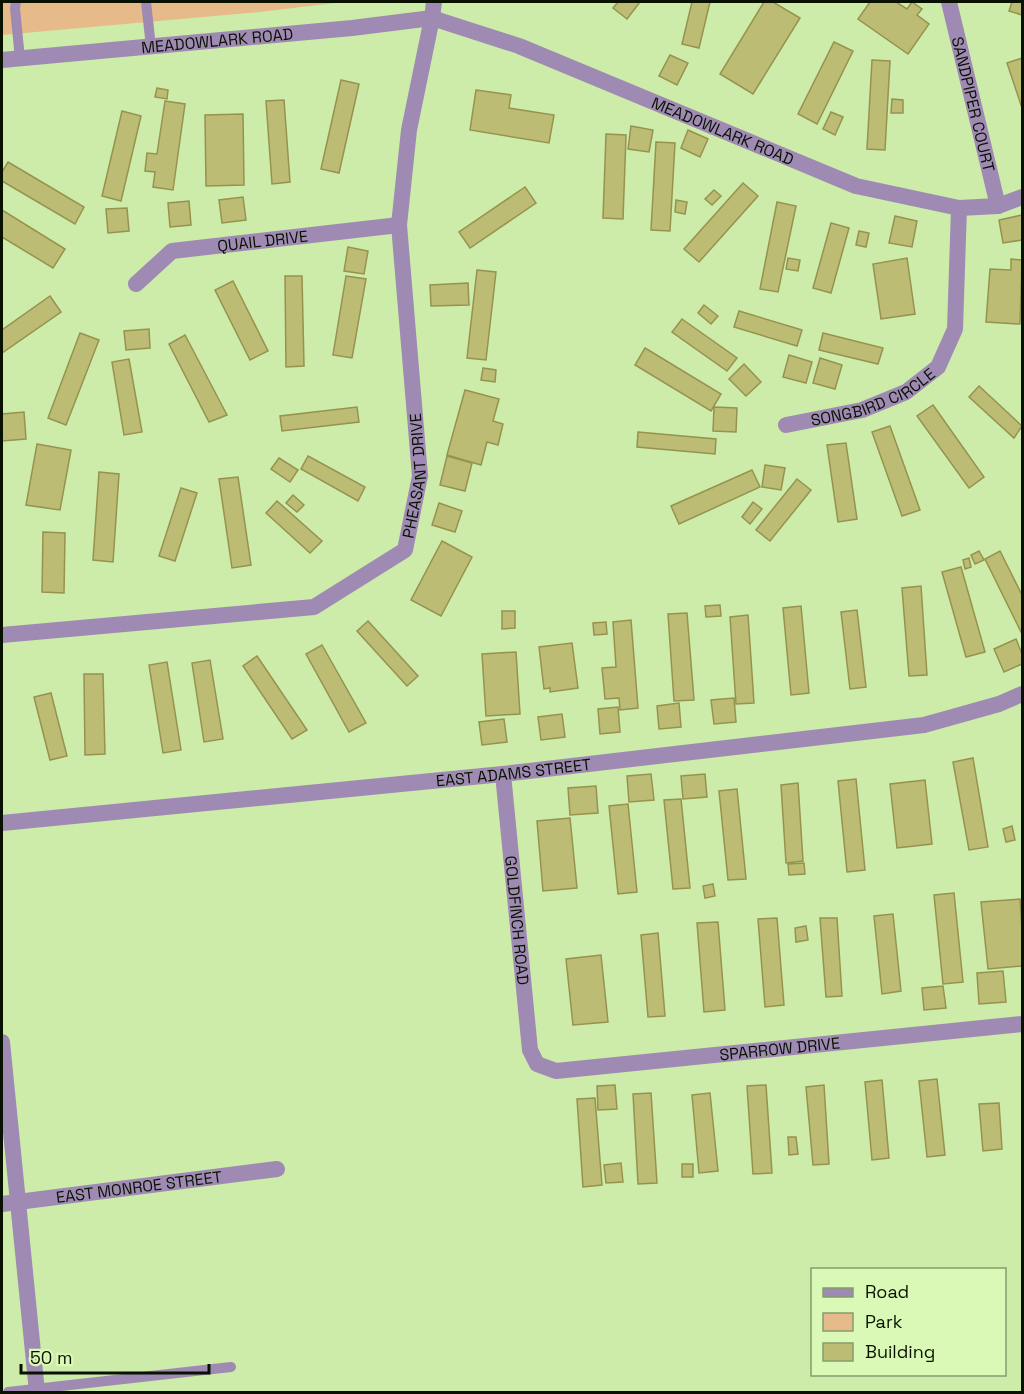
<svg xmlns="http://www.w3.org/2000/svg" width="1024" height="1394" font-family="'Space Grotesk',sans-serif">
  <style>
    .green { fill: #e7ba8a }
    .building { fill: #bdbc75; stroke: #95934e; stroke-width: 1.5 }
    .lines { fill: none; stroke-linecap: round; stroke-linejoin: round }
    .service { stroke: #9f8ab4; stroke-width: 10 }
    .minor { stroke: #9f8ab4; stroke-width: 16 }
    .labels { text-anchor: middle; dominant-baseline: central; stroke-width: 5; stroke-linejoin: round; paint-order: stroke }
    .street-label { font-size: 16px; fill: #091200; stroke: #daf8b6 }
  </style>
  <rect width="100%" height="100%" fill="#cdeba9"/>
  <polygon class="green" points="2,2 344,2 259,12 2,35"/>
  <g class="building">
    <polygon points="618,2 640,2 627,19 613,8"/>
    <polygon points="692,2 710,2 699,48 682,44"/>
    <polygon points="764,2 773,2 800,18 753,94 720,74"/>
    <polygon points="870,2 896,2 907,9 912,2 922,9 917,15 929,24 908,54 858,19"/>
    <polygon points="1012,2 1022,2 1022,15 1009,11"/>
    <polygon points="834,42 853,51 817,124 798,114"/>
    <polygon points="670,55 688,63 677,85 659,76"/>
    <polygon points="1022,58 1022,108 1007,63"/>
    <polygon points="872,60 890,61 885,150 867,149"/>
    <polygon points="341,80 359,84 339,173 321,169"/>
    <polygon points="157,88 168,90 167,99 155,97"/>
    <polygon points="476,90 511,95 509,108 554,115 549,143 470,130"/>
    <polygon points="892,99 903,100 903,113 891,113"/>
    <polygon points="284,100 290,182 272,184 266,101"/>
    <polygon points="165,101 185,104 173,190 153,187 155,172 145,171 147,153 157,154"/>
    <polygon points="122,111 141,116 121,201 102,196"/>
    <polygon points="831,112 843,117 835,135 823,129"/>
    <polygon points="243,114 244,185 206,186 205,115"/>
    <polygon points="631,126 653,130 649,152 628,149"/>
    <polygon points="688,130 708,139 700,157 681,148"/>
    <polygon points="606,134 626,135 623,219 603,218"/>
    <polygon points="656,142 675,143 670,231 651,230"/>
    <polygon points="8,162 84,207 75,224 2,181 2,172"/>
    <polygon points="743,183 758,196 699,262 684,249"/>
    <polygon points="525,187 536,203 470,248 459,232"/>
    <polygon points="714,190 721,196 712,205 705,199"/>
    <polygon points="243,197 246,220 222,223 219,200"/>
    <polygon points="676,200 687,202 685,214 675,212"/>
    <polygon points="189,201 191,225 170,227 168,203"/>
    <polygon points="777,202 796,206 778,292 760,289"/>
    <polygon points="127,208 129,231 108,233 106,209"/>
    <polygon points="2,210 65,249 53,268 2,237"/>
    <polygon points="1022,215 1022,240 1003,243 999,220"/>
    <polygon points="895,216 917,221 912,247 889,243"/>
    <polygon points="831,223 849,228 831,293 813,288"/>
    <polygon points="859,231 869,233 866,247 856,245"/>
    <polygon points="348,247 368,251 364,274 344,271"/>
    <polygon points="788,258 800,260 798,271 786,269"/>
    <polygon points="907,258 915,314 881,319 873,264"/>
    <polygon points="1011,259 1022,260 1020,324 986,322 990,269 1011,270"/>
    <polygon points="477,270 496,272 486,360 467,358"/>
    <polygon points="285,276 302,276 304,366 286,367"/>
    <polygon points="346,276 366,279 352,358 333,355"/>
    <polygon points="233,281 268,351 250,360 215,290"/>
    <polygon points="468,283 469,305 431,306 430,285"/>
    <polygon points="50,296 61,312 2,353 2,330"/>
    <polygon points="704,305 718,316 711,324 698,313"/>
    <polygon points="739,311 802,330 797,346 734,327"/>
    <polygon points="682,319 737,358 727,371 672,332"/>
    <polygon points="149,329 150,348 126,350 124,331"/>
    <polygon points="80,333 99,340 66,425 48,418"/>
    <polygon points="823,333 883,348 878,364 819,350"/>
    <polygon points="185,335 227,415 209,422 169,344"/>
    <polygon points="645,348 721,394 711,411 635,365"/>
    <polygon points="789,355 812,362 806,383 783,377"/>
    <polygon points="820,358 842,365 835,389 813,383"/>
    <polygon points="129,359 142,432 124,435 112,362"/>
    <polygon points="744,364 761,382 746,396 729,379"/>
    <polygon points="483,368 496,370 495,382 481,380"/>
    <polygon points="979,386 1022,426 1014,438 969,397"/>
    <polygon points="465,390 499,399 493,421 503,424 498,445 487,442 481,465 447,455"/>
    <polygon points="933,405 984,477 969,488 917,416"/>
    <polygon points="357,407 359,422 282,431 280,416"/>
    <polygon points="714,407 737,408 736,432 713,431"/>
    <polygon points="24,412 26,439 2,441 2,414"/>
    <polygon points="890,426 920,510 902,516 872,432"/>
    <polygon points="638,432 716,439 715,454 637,447"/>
    <polygon points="846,443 857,519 838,522 827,445"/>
    <polygon points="37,444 71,450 60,510 26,505"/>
    <polygon points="308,456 365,487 358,501 301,469"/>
    <polygon points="447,456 472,463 465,491 440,485"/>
    <polygon points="279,458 298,470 290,482 271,469"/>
    <polygon points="765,465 785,468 781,490 762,487"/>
    <polygon points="752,470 760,487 679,524 671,506"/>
    <polygon points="99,472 119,474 113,562 93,560"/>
    <polygon points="238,477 251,565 232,568 219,479"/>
    <polygon points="797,479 811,490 770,541 756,530"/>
    <polygon points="181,488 197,493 175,561 159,556"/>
    <polygon points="293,495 304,505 297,512 286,503"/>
    <polygon points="277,501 322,541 310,553 266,513"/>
    <polygon points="753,502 762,509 750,524 742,517"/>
    <polygon points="439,503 462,511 455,532 432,525"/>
    <polygon points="43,532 65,533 64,593 42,592"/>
    <polygon points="442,541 472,557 441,616 411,600"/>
    <polygon points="979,551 984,560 975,564 971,555"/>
    <polygon points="1000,551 1022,595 1022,634 985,559"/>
    <polygon points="969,558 971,567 965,569 963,560"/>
    <polygon points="961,567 985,652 966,657 942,572"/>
    <polygon points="921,586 927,675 909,676 902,588"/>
    <polygon points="720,605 721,616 706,617 705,606"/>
    <polygon points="801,606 809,693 791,695 783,608"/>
    <polygon points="857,610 866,687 850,689 841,612"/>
    <polygon points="502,611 515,611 515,628 502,629"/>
    <polygon points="687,613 694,700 674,701 668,614"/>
    <polygon points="748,615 754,703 736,704 730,617"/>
    <polygon points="631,620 638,708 620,710 619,698 605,699 602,668 616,667 613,622"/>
    <polygon points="368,621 418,676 407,686 357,631"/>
    <polygon points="606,622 607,634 594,635 593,623"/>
    <polygon points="1016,639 1022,654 1022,664 1004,672 994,649"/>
    <polygon points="572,643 578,688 550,692 550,688 544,689 539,647"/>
    <polygon points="322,645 366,723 349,732 306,654"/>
    <polygon points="516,652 520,714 486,716 482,654"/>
    <polygon points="257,656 307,730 292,739 243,666"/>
    <polygon points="210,660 223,739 204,742 192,663"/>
    <polygon points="167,662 181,750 163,753 149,665"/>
    <polygon points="84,674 103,674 105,754 85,755"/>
    <polygon points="51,693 67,756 50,760 34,697"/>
    <polygon points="734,698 736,722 714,724 711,700"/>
    <polygon points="679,703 681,727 659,729 657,706"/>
    <polygon points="618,707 620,732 600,734 598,709"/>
    <polygon points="562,714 565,737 541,740 538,717"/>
    <polygon points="504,719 507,742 482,745 479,722"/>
    <polygon points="973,758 988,847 969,850 953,762"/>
    <polygon points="651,774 654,800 629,802 627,776"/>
    <polygon points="705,774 707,797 683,799 681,776"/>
    <polygon points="856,779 865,870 847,872 838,781"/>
    <polygon points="925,780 932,844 897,848 890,784"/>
    <polygon points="798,783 803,861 786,863 781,785"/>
    <polygon points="596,786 598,813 570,815 568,788"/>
    <polygon points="737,789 746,879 728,880 719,791"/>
    <polygon points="681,799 690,888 673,889 664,800"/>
    <polygon points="628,804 637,892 618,894 609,806"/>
    <polygon points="570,818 577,888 543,891 537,821"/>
    <polygon points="1012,826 1015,840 1006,842 1003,829"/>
    <polygon points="804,863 805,874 789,875 788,864"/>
    <polygon points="713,884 715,896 705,898 703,886"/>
    <polygon points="954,893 963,982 943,984 934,895"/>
    <polygon points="1020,899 1022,929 1022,966 988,969 981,902"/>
    <polygon points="893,914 901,991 882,994 874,916"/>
    <polygon points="777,918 784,1005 765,1007 758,919"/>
    <polygon points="820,918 837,918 842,996 826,997"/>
    <polygon points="718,922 725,1010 704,1012 697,923"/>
    <polygon points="806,926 808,940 796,942 795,928"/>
    <polygon points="658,933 665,1016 648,1017 641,935"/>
    <polygon points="601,955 608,1022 573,1025 566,959"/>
    <polygon points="1003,971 1006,1002 979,1004 977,973"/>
    <polygon points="943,986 946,1008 924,1010 922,988"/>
    <polygon points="937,1079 945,1155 927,1157 919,1081"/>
    <polygon points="882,1080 889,1158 872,1160 865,1082"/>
    <polygon points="615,1085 617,1109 598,1110 597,1086"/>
    <polygon points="766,1085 772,1173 753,1174 747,1086"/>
    <polygon points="824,1085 829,1164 813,1165 806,1087"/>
    <polygon points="651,1093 657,1183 638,1184 633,1094"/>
    <polygon points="710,1093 718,1171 699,1173 692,1095"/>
    <polygon points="595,1098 602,1185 583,1187 577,1099"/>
    <polygon points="999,1103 1002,1149 983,1151 979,1104"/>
    <polygon points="788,1137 796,1137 798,1154 789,1155"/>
    <polygon points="621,1163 623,1182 606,1183 604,1165"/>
    <rect x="682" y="1164" width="11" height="13"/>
  </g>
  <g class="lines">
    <g class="service">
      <polyline points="16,2 15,8 20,59"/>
      <polyline points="146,2 151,47"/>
      <polyline points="8,1392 231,1367"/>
    </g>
    <g class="minor">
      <path id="s1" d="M949 2 998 206"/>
      <path id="s2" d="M2 60 352 28 432 18 434 2"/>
      <path id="s3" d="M136 284 172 251 399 225"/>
      <path id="s4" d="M786 425 862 410 906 392 938 367 955 329 959 208"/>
      <path id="s5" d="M2 635 314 607 405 550 420 476 399 225 409 130 432 18 519 46 856 186 959 208 998 206 1022 197"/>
      <path id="s6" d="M503 774 530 1050 537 1064 556 1071 1022 1024"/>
      <path id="s7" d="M2 823 503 774 924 725 999 704 1022 694"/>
      <polyline points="2,1042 37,1392"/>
      <path id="s8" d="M2 1204 277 1169"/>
    </g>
  </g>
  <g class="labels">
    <g class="street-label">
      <text stroke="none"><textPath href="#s2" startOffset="216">MEADOWLARK ROAD</textPath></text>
      <text stroke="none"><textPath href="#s1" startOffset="105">SANDPIPER COURT</textPath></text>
      <text stroke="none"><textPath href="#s5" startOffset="1270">MEADOWLARK ROAD</textPath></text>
      <text stroke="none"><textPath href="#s3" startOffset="140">QUAIL DRIVE</textPath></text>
      <text stroke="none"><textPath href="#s4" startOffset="92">SONGBIRD CIRCLE</textPath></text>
      <text stroke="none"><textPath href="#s5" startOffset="496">PHEASANT DRIVE</textPath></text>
      <text stroke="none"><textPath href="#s7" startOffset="514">EAST ADAMS STREET</textPath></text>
      <text stroke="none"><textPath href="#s6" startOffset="147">GOLDFINCH ROAD</textPath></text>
      <text stroke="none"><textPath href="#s6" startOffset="538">SPARROW DRIVE</textPath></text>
      <text stroke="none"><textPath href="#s8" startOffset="138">EAST MONROE STREET</textPath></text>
    </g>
  </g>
  <rect width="1024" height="1394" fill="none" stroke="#091200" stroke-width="6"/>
  <rect x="811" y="1268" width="195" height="108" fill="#daf8b6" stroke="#869c6d" stroke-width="1.5"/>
  <rect x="823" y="1288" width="30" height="9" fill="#9f8ab4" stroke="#869c6d" stroke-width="1.5"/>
  <text x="865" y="1298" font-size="18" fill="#091200">Road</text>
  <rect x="823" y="1313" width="30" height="18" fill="#e7ba8a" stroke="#869c6d" stroke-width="1.5"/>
  <text x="865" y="1328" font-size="18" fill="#091200">Park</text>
  <rect x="823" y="1343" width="30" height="18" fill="#bdbc75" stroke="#869c6d" stroke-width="1.5"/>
  <text x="865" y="1358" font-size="18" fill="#091200">Building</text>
  <path d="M21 1364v9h188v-9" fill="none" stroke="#091200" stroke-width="3"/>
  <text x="30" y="1364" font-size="18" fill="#091200" stroke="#daf8b6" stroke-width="4.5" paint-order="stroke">50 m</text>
</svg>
